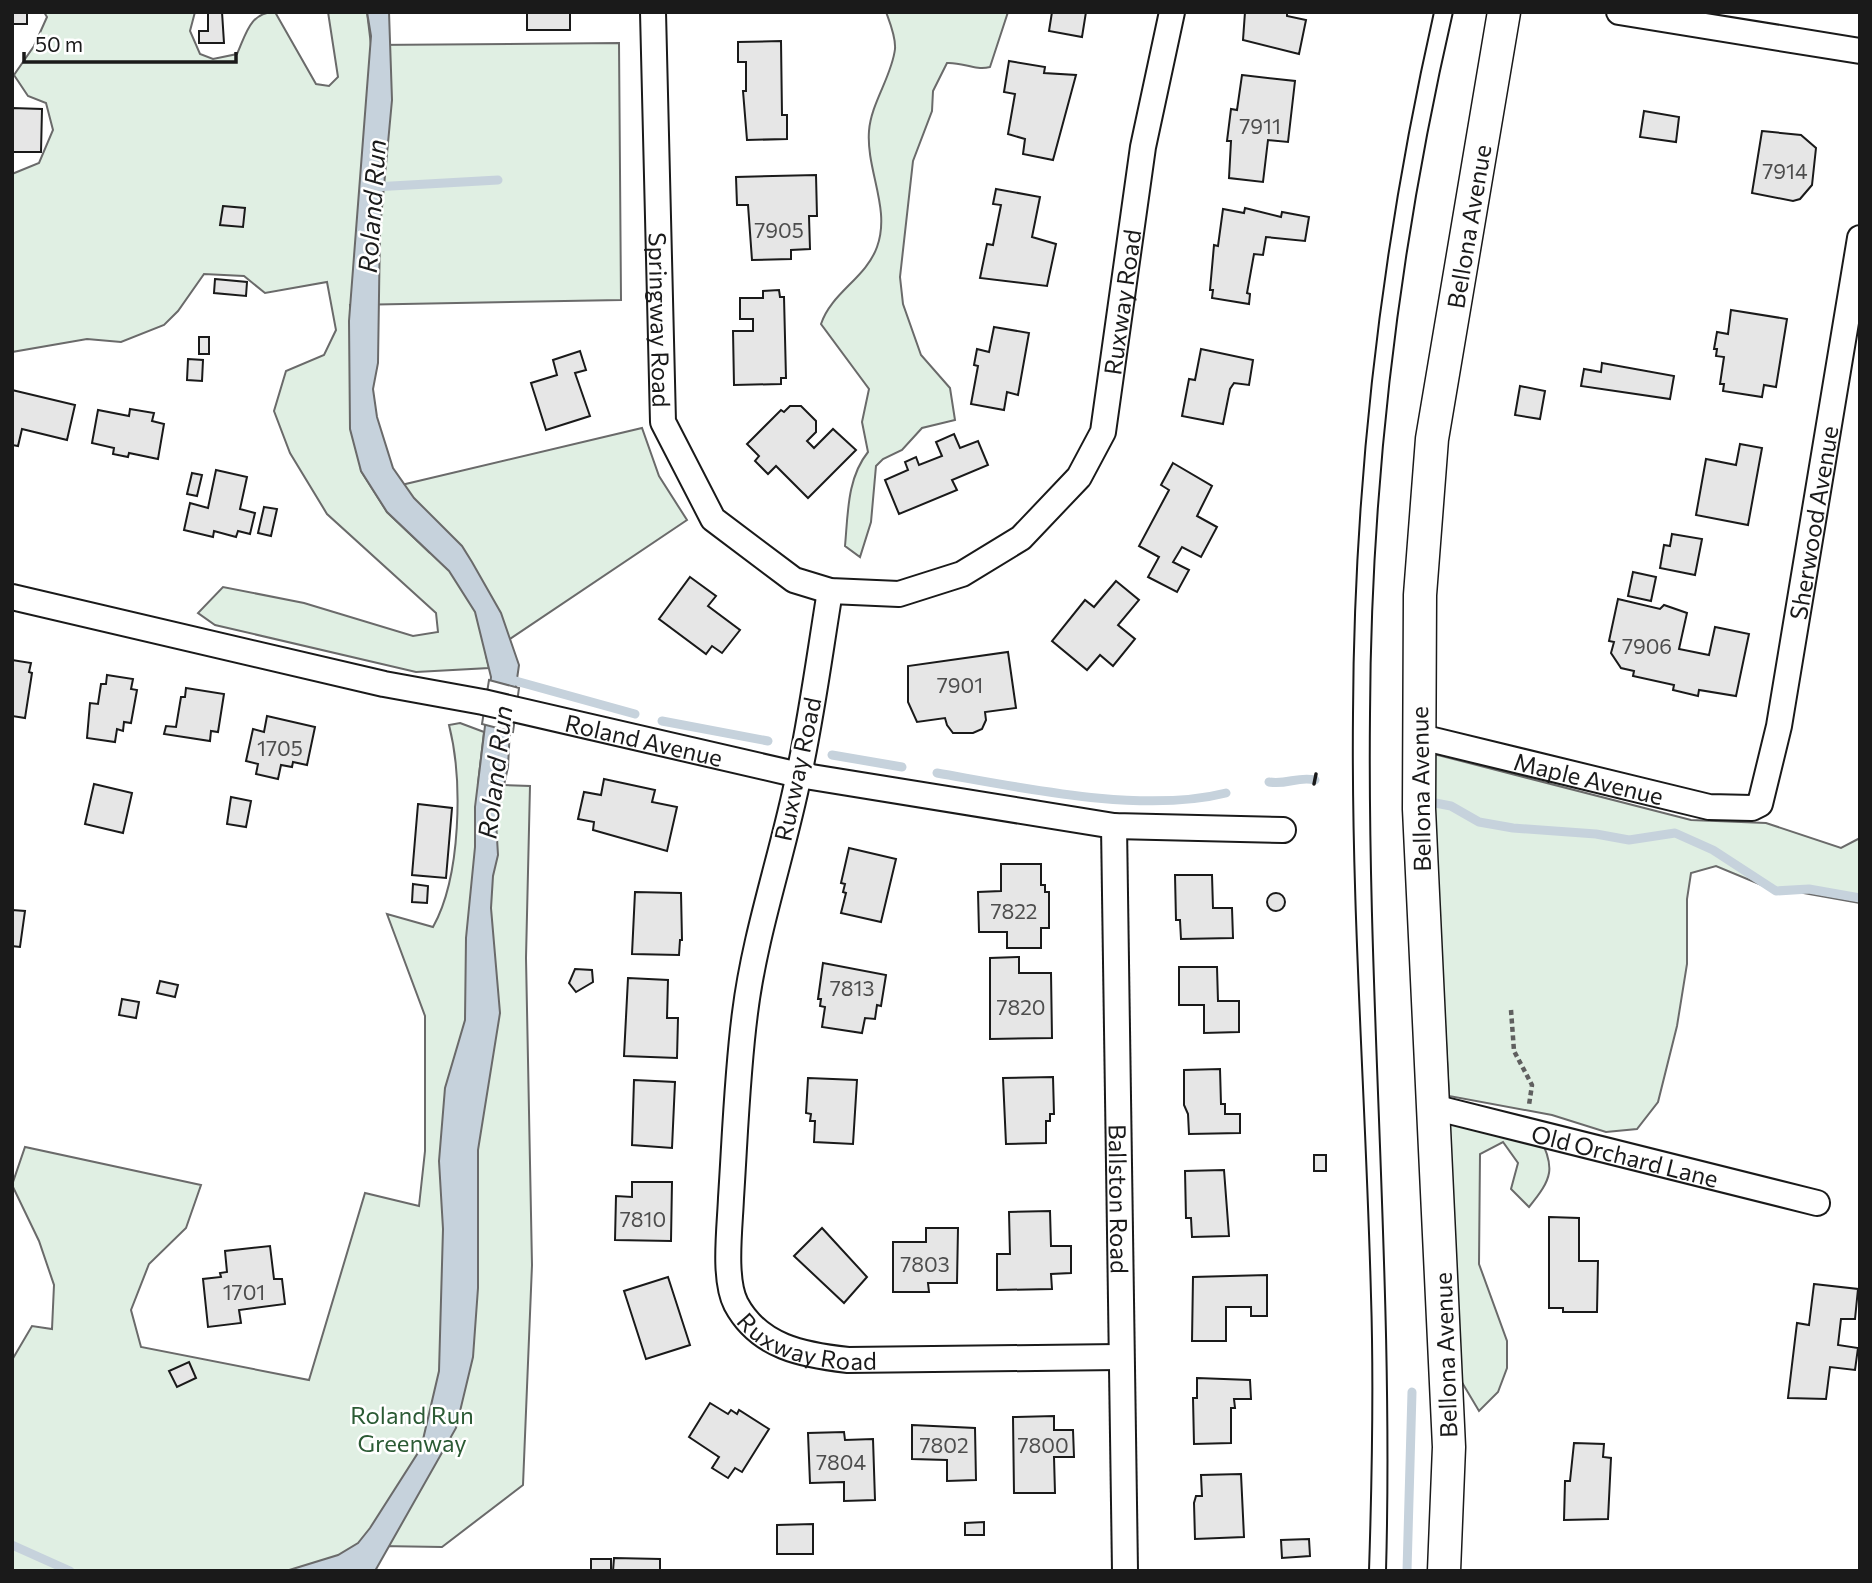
<svg xmlns="http://www.w3.org/2000/svg" width="1872" height="1583" font-family="Commissioner,sans-serif">
  <style>
    .green { fill: #e0efe3; stroke: #6a6a6a; stroke-width: 2 }
    .water { fill: #c6d2dc; stroke: #6a6a6a; stroke-width: 2 }
    .pier { fill: #fff; stroke: #6a6a6a; stroke-width: 2 }
    .lines { fill: none; stroke-linecap: round; stroke-linejoin: round }
    .stream { stroke: #c6d2dc; stroke-width: 9 }
    .building { fill: #e6e6e6; stroke: #1a1a1a; stroke-width: 2 }
    .minor-casing { stroke: #1a1a1a; stroke-width: 28 }
    .tertiary-casing { stroke: #1a1a1a; stroke-width: 35 }
    .path { stroke: #5f5f5f; stroke-width: 4.5; stroke-dasharray: 5 3.5; stroke-linecap: butt }
    .minor { stroke: #fff; stroke-width: 24 }
    .tertiary { stroke: #fff; stroke-width: 32 }
    .tram { stroke: #1a1a1a; stroke-width: 2 }
    .wall { stroke: #1a1a1a; stroke-width: 3.5 }
    .labels { text-anchor: middle; dominant-baseline: central; stroke-width: 5; stroke-linejoin: round; paint-order: stroke }
    .number-label { font-size: 21px; fill: #4d4d4d }
    .street-label { font-size: 24px; fill: #1a1a1a; stroke: #fff }
    .park-label { font-size: 24px; fill: #2b5a34; stroke: #fff }
    .water-label { font-size: 26px; font-style: italic; fill: #1a1a1a; stroke: #fff }
  </style>
  <rect width="100%" height="100%" fill="#fff"/>
  <g class="green">
    <path d="M44 12H195L190 31 200 54 213 59 237 54C246 34 250 12 275 12L316 84 329 86 338 77 328 12H367L371 45 619 43 621 300 350 305 361 471 387 512 430 553 393 487 642 428 659 476 687 520 486 655 489 668 416 672 215 625 198 613 223 587 304 603 413 636 438 632 436 613 327 514 290 453 274 411 286 371 324 355 336 330 327 282 265 293 244 276 204 274 178 311 164 325 121 342 87 339 12 352V174L39 163 53 130 46 103 28 96 14 75 34 46 47 17Z"/>
    <path d="M886 12H1008L990 67C975 71 963 62 947 63L933 91 932 111 913 161 900 277 903 304 921 355 950 388 955 420 922 428 902 450 883 459 876 466 871 522 860 557 845 546C848 514 847 478 868 452L862 422 869 389 821 324C831 293 866 278 877 247 891 209 866 170 869 131 871 103 892 76 895 49 896 37 890 23 886 12Z"/>
    <path d="M460 723 484 732 478 784 530 786 526 958 532 1265 523 1485 442 1547 380 1546 363 1571H12V1360L32 1326 52 1329 54 1285 39 1241 12 1185 25 1147 201 1185 186 1228 149 1264 131 1310 141 1347 309 1380 365 1193 419 1206 425 1151V1016L387 914 433 927C461 877 463 780 449 725Z"/>
    <polygon points="1430,753 1691,820 1766,823 1841,848 1860,838 1860,903 1764,886 1716,866 1691,873 1687,899 1687,964 1677,1026 1658,1102 1637,1129 1606,1132 1552,1115 1449,1096"/>
    <path d="M1461 1121 1539 1136C1556 1168 1552 1179 1529 1207L1511 1189 1518 1163 1503 1142 1480 1154 1479 1264 1507 1341V1368L1498 1392 1479 1411 1457 1374 1438 1125Z"/>
  </g>
  <polygon class="water" points="367,12 389,12 392,100 380,229 378,363 373,389 377,417 393,468 414,498 462,546 472,562 501,613 519,665 510,728 508,767 496,821 498,855 493,876 491,908 500,1013 478,1150 478,1288 473,1357 456,1428 375,1571 286,1571 338,1555 358,1543 370,1528 421,1448 439,1371 443,1229 439,1161 445,1088 465,1020 466,938 475,847 475,807 491,677 475,612 449,571 387,512 361,471 350,429 349,321 371,36"/>
  <polygon class="pier" points="489,680 519,688 513,732 482,724"/>
  <g class="lines">
    <g class="stream">
      <polyline points="374,187 498,180"/>
      <polyline points="505,678 635,714"/>
      <polyline points="662,721 768,741"/>
      <polyline points="832,755 902,767"/>
      <path d="M937 773C1023 788 1143 814 1226 793"/>
      <path d="M1269 782C1287 785 1298 776 1315 780"/>
      <polyline points="1430,802 1451,806 1479,822 1513,828 1596,834 1629,840 1675,833 1713,850 1776,891 1809,889 1860,898"/>
      <polyline points="12,1545 70,1571"/>
      <polyline points="1407,1571 1412,1392"/>
    </g>
  </g>
  <g class="building">
    <rect x="12" y="12" width="15" height="12"/>
    <polygon points="208,12 222,12 224,43 199,43 199,31 208,31"/>
    <rect x="527" y="12" width="43" height="18"/>
    <polygon points="1052,12 1086,12 1082,37 1049,31"/>
    <polygon points="1245,12 1287,12 1287,16 1306,20 1299,54 1243,40"/>
    <polygon points="781,41 782,115 787,115 787,139 747,140 743,91 746,91 746,62 738,62 738,42"/>
    <polygon points="1009,61 1045,67 1044,73 1076,75 1053,160 1023,154 1025,139 1008,134 1015,94 1004,92"/>
    <polygon points="1242,75 1295,81 1288,142 1268,140 1263,182 1229,178 1231,141 1227,141 1231,109 1237,110"/>
    <polygon points="12,108 42,109 41,152 12,152"/>
    <polygon points="1644,111 1679,117 1676,142 1640,137"/>
    <polygon points="1762,131 1801,135 1816,148 1812,185 1800,199 1793,201 1752,193"/>
    <polygon points="816,175 817,216 809,216 810,249 791,250 791,259 752,260 748,205 737,205 736,177"/>
    <polygon points="996,189 1040,197 1032,237 1056,244 1047,286 980,278 987,244 993,245 1001,205 993,204"/>
    <polygon points="223,206 245,208 243,227 220,225"/>
    <polygon points="1245,208 1281,217 1282,212 1309,217 1305,241 1266,237 1263,255 1254,254 1247,293 1250,294 1249,304 1212,298 1213,290 1210,290 1214,245 1218,246 1223,209 1244,213"/>
    <polygon points="215,279 247,282 246,296 214,293"/>
    <polygon points="779,290 780,297 784,297 786,378 781,378 781,384 734,385 733,331 753,331 753,319 740,319 740,298 763,298 763,291"/>
    <polygon points="1731,310 1787,319 1776,387 1764,385 1762,397 1723,391 1724,384 1720,384 1724,357 1716,356 1717,349 1714,349 1717,332 1728,334"/>
    <polygon points="994,327 1029,333 1018,395 1007,392 1004,410 971,404 978,366 974,365 977,349 989,352"/>
    <rect x="199" y="337" width="10" height="17"/>
    <polygon points="1201,349 1253,360 1249,385 1234,383 1230,389 1223,424 1182,416 1189,379 1195,380"/>
    <polygon points="580,351 586,370 575,373 590,416 546,430 531,383 557,375 553,360"/>
    <polygon points="188,359 203,360 202,381 187,380"/>
    <polygon points="1602,363 1674,376 1670,399 1581,386 1584,369 1601,372"/>
    <polygon points="1520,386 1545,391 1540,419 1515,415"/>
    <polygon points="12,390 75,405 67,440 22,429 18,446 12,445"/>
    <polygon points="790,406 801,406 816,421 816,432 807,441 814,448 833,429 856,450 808,498 776,466 768,474 755,461 759,456 747,444 781,410 784,412"/>
    <polygon points="130,409 154,413 152,421 164,424 158,459 129,453 128,457 113,454 114,448 92,443 98,410 129,416"/>
    <polygon points="954,434 960,448 978,441 988,465 952,480 957,490 899,514 885,480 908,470 905,462 916,457 919,465 942,456 936,442"/>
    <polygon points="1740,444 1762,448 1748,525 1696,515 1706,459 1736,465"/>
    <polygon points="1173,463 1212,486 1197,516 1217,527 1201,557 1182,547 1173,562 1189,570 1177,592 1148,577 1159,557 1139,546 1169,490 1161,485"/>
    <polygon points="216,470 247,477 240,509 255,513 250,534 238,531 236,537 214,531 213,537 184,530 190,503 208,508"/>
    <polygon points="192,473 202,475 197,496 187,494"/>
    <polygon points="264,507 277,509 271,536 258,533"/>
    <polygon points="1672,534 1702,539 1695,575 1660,568 1664,545 1670,546"/>
    <polygon points="1633,572 1656,577 1651,601 1628,596"/>
    <polygon points="690,577 716,596 708,606 740,630 722,653 712,646 706,654 659,619"/>
    <polygon points="1116,581 1139,600 1118,625 1135,639 1113,666 1100,655 1087,670 1052,641 1085,600 1094,607"/>
    <polygon points="1618,599 1660,609 1664,605 1687,613 1679,649 1709,655 1715,627 1749,634 1736,696 1699,690 1698,696 1673,690 1674,685 1633,676 1634,671 1621,668 1611,653 1614,642 1609,641"/>
    <polygon points="1008,652 1016,708 985,712 986,720 982,729 973,733 953,733 947,725 945,718 917,722 908,702 908,666"/>
    <polygon points="12,660 31,663 29,672 32,673 25,718 12,716"/>
    <polygon points="107,675 133,679 131,689 137,690 131,723 124,722 123,731 117,729 115,742 87,738 90,703 98,704 101,684 106,684"/>
    <polygon points="186,688 224,694 218,732 211,731 210,741 164,734 166,726 176,727 181,697 185,697"/>
    <polygon points="267,716 315,727 307,765 293,762 292,767 281,765 278,779 256,774 258,764 246,761 253,729 264,732"/>
    <polygon points="604,779 655,790 652,802 677,807 667,851 593,830 594,822 578,819 584,792 601,795"/>
    <polygon points="94,784 132,793 123,833 85,824"/>
    <polygon points="231,797 251,801 246,827 227,824"/>
    <polygon points="418,804 452,808 446,878 412,875"/>
    <polygon points="849,848 896,859 881,922 841,913 846,893 843,892 845,884 841,883"/>
    <polygon points="1001,864 1041,864 1041,885 1045,885 1045,892 1049,892 1049,928 1041,928 1041,948 1007,948 1007,932 979,932 978,892 1001,891"/>
    <polygon points="1175,875 1212,875 1213,908 1232,908 1233,938 1181,939 1180,920 1176,920"/>
    <polygon points="413,884 428,886 427,903 412,902"/>
    <polygon points="635,892 681,893 682,940 680,940 679,955 632,954"/>
    <circle cx="1276" cy="902" r="9"/>
    <polygon points="12,910 25,911 20,947 12,946"/>
    <polygon points="1019,957 1019,973 1051,973 1052,1038 990,1039 990,958"/>
    <polygon points="823,963 886,975 881,1006 877,1005 875,1019 865,1018 862,1033 822,1027 825,1007 820,1006 821,999 818,999"/>
    <polygon points="1179,967 1217,967 1218,1001 1239,1001 1239,1032 1204,1033 1204,1005 1179,1005"/>
    <polygon points="575,969 592,970 593,982 576,992 569,983"/>
    <polygon points="628,978 668,980 667,1018 678,1018 677,1058 624,1056"/>
    <polygon points="160,981 178,985 175,997 157,993"/>
    <polygon points="122,999 139,1002 136,1018 119,1015"/>
    <polygon points="1220,1069 1221,1104 1225,1104 1225,1114 1240,1114 1240,1133 1189,1134 1188,1114 1184,1105 1184,1070"/>
    <polygon points="1053,1077 1054,1114 1050,1114 1050,1121 1046,1121 1046,1143 1006,1144 1003,1078"/>
    <polygon points="808,1078 857,1080 853,1144 814,1142 815,1121 810,1121 811,1114 806,1113"/>
    <polygon points="634,1080 675,1082 672,1148 632,1145"/>
    <rect x="1314" y="1155" width="12" height="16"/>
    <polygon points="1224,1170 1229,1236 1192,1237 1191,1218 1186,1218 1185,1171"/>
    <polygon points="632,1182 672,1182 671,1241 615,1240 616,1196 632,1197"/>
    <polygon points="1050,1211 1051,1246 1071,1246 1071,1273 1051,1274 1052,1289 997,1290 997,1254 1010,1254 1009,1212"/>
    <polygon points="1549,1217 1579,1218 1579,1261 1598,1261 1597,1312 1563,1312 1563,1308 1549,1308"/>
    <polygon points="822,1228 867,1277 844,1303 794,1256"/>
    <polygon points="926,1228 958,1228 957,1283 928,1283 929,1292 893,1292 893,1242 926,1242"/>
    <polygon points="270,1246 274,1279 282,1279 285,1304 239,1310 241,1323 208,1327 203,1279 221,1277 220,1273 227,1272 225,1251"/>
    <polygon points="1267,1275 1267,1316 1251,1316 1251,1307 1226,1307 1226,1341 1192,1341 1193,1277"/>
    <polygon points="668,1277 690,1345 646,1359 624,1291"/>
    <polygon points="1814,1284 1858,1289 1855,1319 1841,1319 1838,1345 1858,1348 1855,1370 1830,1367 1826,1399 1788,1398 1797,1323 1809,1325"/>
    <polygon points="189,1362 196,1378 177,1387 169,1371"/>
    <polygon points="1197,1378 1250,1380 1251,1399 1234,1399 1235,1408 1231,1408 1231,1443 1194,1444 1193,1398 1197,1398"/>
    <polygon points="710,1403 728,1414 731,1410 737,1414 739,1410 769,1429 742,1472 735,1468 728,1478 712,1468 719,1457 689,1437"/>
    <polygon points="1054,1416 1054,1430 1073,1430 1074,1457 1054,1457 1055,1493 1014,1493 1013,1417"/>
    <polygon points="912,1425 975,1428 976,1480 947,1481 947,1460 912,1459"/>
    <polygon points="844,1432 845,1440 873,1439 875,1500 844,1501 844,1482 810,1483 808,1433"/>
    <polygon points="1574,1443 1604,1444 1603,1457 1611,1458 1608,1519 1564,1520 1565,1481 1570,1481"/>
    <polygon points="1241,1474 1244,1537 1195,1539 1194,1503 1196,1496 1202,1496 1201,1475"/>
    <polygon points="984,1522 984,1535 965,1535 965,1523"/>
    <polygon points="813,1524 813,1554 777,1554 777,1525"/>
    <polygon points="1309,1539 1310,1556 1282,1558 1281,1540"/>
    <polygon points="614,1558 660,1559 660,1571 613,1571"/>
    <rect x="591" y="1559" width="20" height="12"/>
  </g>
  <g class="lines">
    <defs>
      <g id="minor">
        <path id="s1" d="M653 12 663 422 713 519 794 580 830 591 899 594 962 574 1021 538 1079 477 1103 432 1143 147 1172 12"/>
        <polyline points="1619,12 1860,51"/>
        <path id="s2" d="M830 591C820 652 812 714 799 774 783 854 755 932 745 1013 737 1074 735 1137 731 1198 730 1226 723 1279 736 1304 759 1347 803 1355 848 1360L1119 1357"/>
        <path id="s3" d="M12 597 384 684 483 702 799 775 1114 826 1283 830"/>
        <path id="s4" d="M1417 736 1709 807 1752 808 1760 804 1779 726 1860 238"/>
        <path id="s5" d="M1114 826 1125 1571"/>
        <path id="s6" d="M1433 1107 1817 1203"/>
      </g>
      <g id="tertiary">
        <path id="s7" d="M1444 1571 1449 1447 1419 809 1420 595 1432 439 1504 12"/>
      </g>
    </defs>
    <use href="#minor" class="minor-casing"/>
    <use href="#tertiary" class="tertiary-casing"/>
    <polyline class="path" points="1511,1010 1514,1051 1532,1085 1529,1105"/>
    <use href="#minor" class="minor"/>
    <use href="#tertiary" class="tertiary"/>
    <g class="tram">
      <path d="M1369 1571C1372 1479 1374 1387 1371 1296 1366 1102 1351 908 1353 714 1354 478 1382 242 1434 12"/>
      <path d="M1386 1571C1394 1285 1367 1000 1370 714 1371 478 1400 242 1453 12"/>
    </g>
    <polyline class="wall" points="1314,784 1316,774"/>
  </g>
  <g class="labels">
    <g class="number-label">
      <text x="1260" y="125">7911</text>
      <text x="1785" y="170">7914</text>
      <text x="779" y="229">7905</text>
      <text x="1647" y="645">7906</text>
      <text x="960" y="684">7901</text>
      <text x="280" y="747">1705</text>
      <text x="1014" y="910">7822</text>
      <text x="852" y="987">7813</text>
      <text x="1021" y="1006">7820</text>
      <text x="643" y="1218">7810</text>
      <text x="925" y="1263">7803</text>
      <text x="244" y="1291">1701</text>
      <text x="944" y="1444">7802</text>
      <text x="1043" y="1444">7800</text>
      <text x="841" y="1461">7804</text>
    </g>
    <g class="street-label">
      <text stroke="none"><textPath href="#s7" startOffset="1349">Bellona Avenue</textPath></text>
      <text stroke="none"><textPath href="#s1" startOffset="1129">Ruxway Road</textPath></text>
      <text stroke="none"><textPath href="#s1" startOffset="308">Springway Road</textPath></text>
      <text stroke="none"><textPath href="#s4" startOffset="639">Sherwood Avenue</textPath></text>
      <text stroke="none"><textPath href="#s3" startOffset="648">Roland Avenue</textPath></text>
      <text transform="translate(797 769) rotate(-78)">Ruxway Road</text>
      <text stroke="none"><textPath href="#s4" startOffset="177">Maple Avenue</textPath></text>
      <text transform="translate(1420 789) rotate(-91)">Bellona Avenue</text>
      <text stroke="none"><textPath href="#s6" startOffset="198">Old Orchard Lane</textPath></text>
      <text stroke="none"><textPath href="#s5" startOffset="373">Ballston Road</textPath></text>
      <text stroke="none"><textPath href="#s2" startOffset="810">Ruxway Road</textPath></text>
      <text transform="translate(1445 1355) rotate(-92)">Bellona Avenue</text>
    </g>
    <g class="park-label">
      <text x="412" y="1414">Roland Run<tspan x="412" dy="28">Greenway</tspan></text>
    </g>
    <g class="water-label">
      <text transform="translate(371 206) rotate(-86)">Roland Run</text>
      <text transform="translate(494 772) rotate(-83)">Roland Run</text>
    </g>
  </g>
  <rect width="1872" height="1583" fill="none" stroke="#1a1a1a" stroke-width="28"/>
  <path d="M24 52v10h212v-10" fill="none" stroke="#1a1a1a" stroke-width="3.5"/>
  <text x="35" y="52" font-size="21" fill="#1a1a1a" stroke="#ffffff" stroke-width="5" paint-order="stroke">50 m</text>
</svg>
